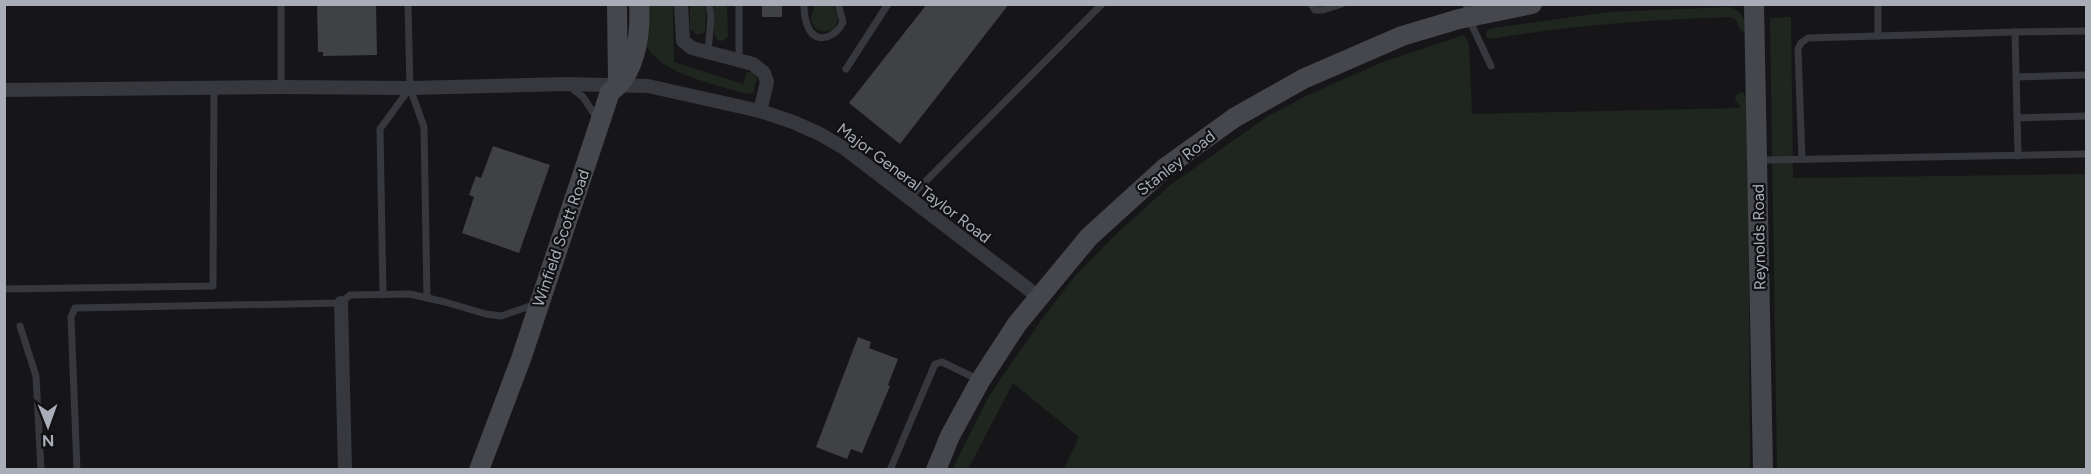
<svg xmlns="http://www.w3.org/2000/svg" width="2091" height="474" font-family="Figtree,sans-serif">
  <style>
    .green { fill: #1e261f }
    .building { fill: #404145 }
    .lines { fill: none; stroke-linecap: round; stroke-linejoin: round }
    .lane { stroke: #37383d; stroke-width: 7 }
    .street { stroke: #37383d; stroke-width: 14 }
    .secondary { stroke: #45474d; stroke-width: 20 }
    .labels { text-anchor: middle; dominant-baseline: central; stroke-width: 4.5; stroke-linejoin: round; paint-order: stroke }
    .street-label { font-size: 16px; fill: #a8adb8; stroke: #111113 }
  </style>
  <rect width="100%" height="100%" fill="#161618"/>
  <g class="green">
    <path d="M643 5H673L674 62 743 84 747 72 754 73 757 78 753 93 747 94C719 85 655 73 645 42 642 31 643 16 643 5Z"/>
    <polygon points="690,5 704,5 706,11 705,31 702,34 696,34 690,29"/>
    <polygon points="714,5 727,5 728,36 723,41 717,40 713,30"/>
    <path d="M815 5H833L838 18 835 29C825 34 813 32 811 19 811 15 814 9 815 5Z"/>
    <path d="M1729 7C1742 11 1747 19 1744 32L1740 30 1736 20 1731 17C1649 20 1572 25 1492 39L1487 38 1486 35 1487 30 1494 28 1609 12Z"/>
    <polygon points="1791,17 1793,178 2086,174 2086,469 1777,469 1770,18"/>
    <path d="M1464 35 1469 44 1472 114 1741 108 1735 99 1736 95 1742 92C1748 98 1748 104 1748 111L1750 469H1064L1079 437 1013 383 968 469 952 470 989 396 1042 319 1075 276 1114 236 1169 186 1268 116 1308 95 1380 63Z"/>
  </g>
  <g class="building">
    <polygon points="317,4 376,4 377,55 323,56 323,52 318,52"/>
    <rect x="762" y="4" width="20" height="13"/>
    <polygon points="927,4 1009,4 900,144 849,103"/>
    <polygon points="493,146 550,165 519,253 462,233 474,197 469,195 476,176 481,178"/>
    <polygon points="858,337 871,342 869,348 898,359 888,385 890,386 862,453 851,449 847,459 816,447"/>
  </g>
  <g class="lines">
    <g class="lane">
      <polyline points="281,4 281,87"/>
      <polyline points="408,4 410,88"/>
      <path d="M804 4C804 12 805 22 809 29 818 46 838 35 843 22L838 4"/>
      <polyline points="1311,4 1315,10 1323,10 1342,4"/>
      <polyline points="1466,4 1468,17 1491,66"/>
      <polyline points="1878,4 1878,36"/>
      <polyline points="708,53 711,17 709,4"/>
      <polyline points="739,60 739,4"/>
      <polyline points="846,69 888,4"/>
      <polyline points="2016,77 2086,75"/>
      <polyline points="568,85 583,97 598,120"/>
      <polyline points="2017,118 2086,116"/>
      <polyline points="2018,156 2015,32 2086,31"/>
      <polyline points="1802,159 1798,49 1801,43 1808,38 2015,32"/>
      <polyline points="1760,160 2086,154"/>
      <polyline points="909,198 1102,4"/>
      <polyline points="4,289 213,286 214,88"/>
      <polyline points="383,295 380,129 410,88 424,127 427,298"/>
      <polyline points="20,326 36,376 41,470"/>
      <polyline points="77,470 71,317 75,308 341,303 350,295 410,294 445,302 486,314 501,316 536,304"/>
      <polyline points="890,470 935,364 942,362 977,379"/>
    </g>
    <g class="street">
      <polyline points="681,4 683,41 692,48 753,64 764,73 767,82 760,111"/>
      <polyline points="4,90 281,87 410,88 566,84 648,86 760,111 793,122 820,134 844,148 1040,298"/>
      <polyline points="341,303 345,470"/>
    </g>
    <g class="secondary">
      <polyline points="617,4 618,83"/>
      <polyline points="1754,4 1763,470"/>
      <path d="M479 470 521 359 610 92C636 74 641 33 639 4"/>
      <polyline points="936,470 950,436 980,381 1017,324 1089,237 1166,167 1234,118 1303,79 1402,36 1459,19 1532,4"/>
    </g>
  </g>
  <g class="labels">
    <g class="street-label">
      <text transform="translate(1176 163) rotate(-38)">Stanley Road</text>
      <text transform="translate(914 183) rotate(37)">Major General Taylor Road</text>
      <text transform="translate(1759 237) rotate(-91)">Reynolds Road</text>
      <text transform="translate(561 238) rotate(-71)">Winfield Scott Road</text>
    </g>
  </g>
  <rect width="2091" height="474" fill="none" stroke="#a8adb8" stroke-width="12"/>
  <g transform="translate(48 426) rotate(179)" stroke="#111113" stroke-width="4.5" paint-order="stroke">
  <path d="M0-4.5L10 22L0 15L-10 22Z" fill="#a8adb8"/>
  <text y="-9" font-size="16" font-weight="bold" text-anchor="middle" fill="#a8adb8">N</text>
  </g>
</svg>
